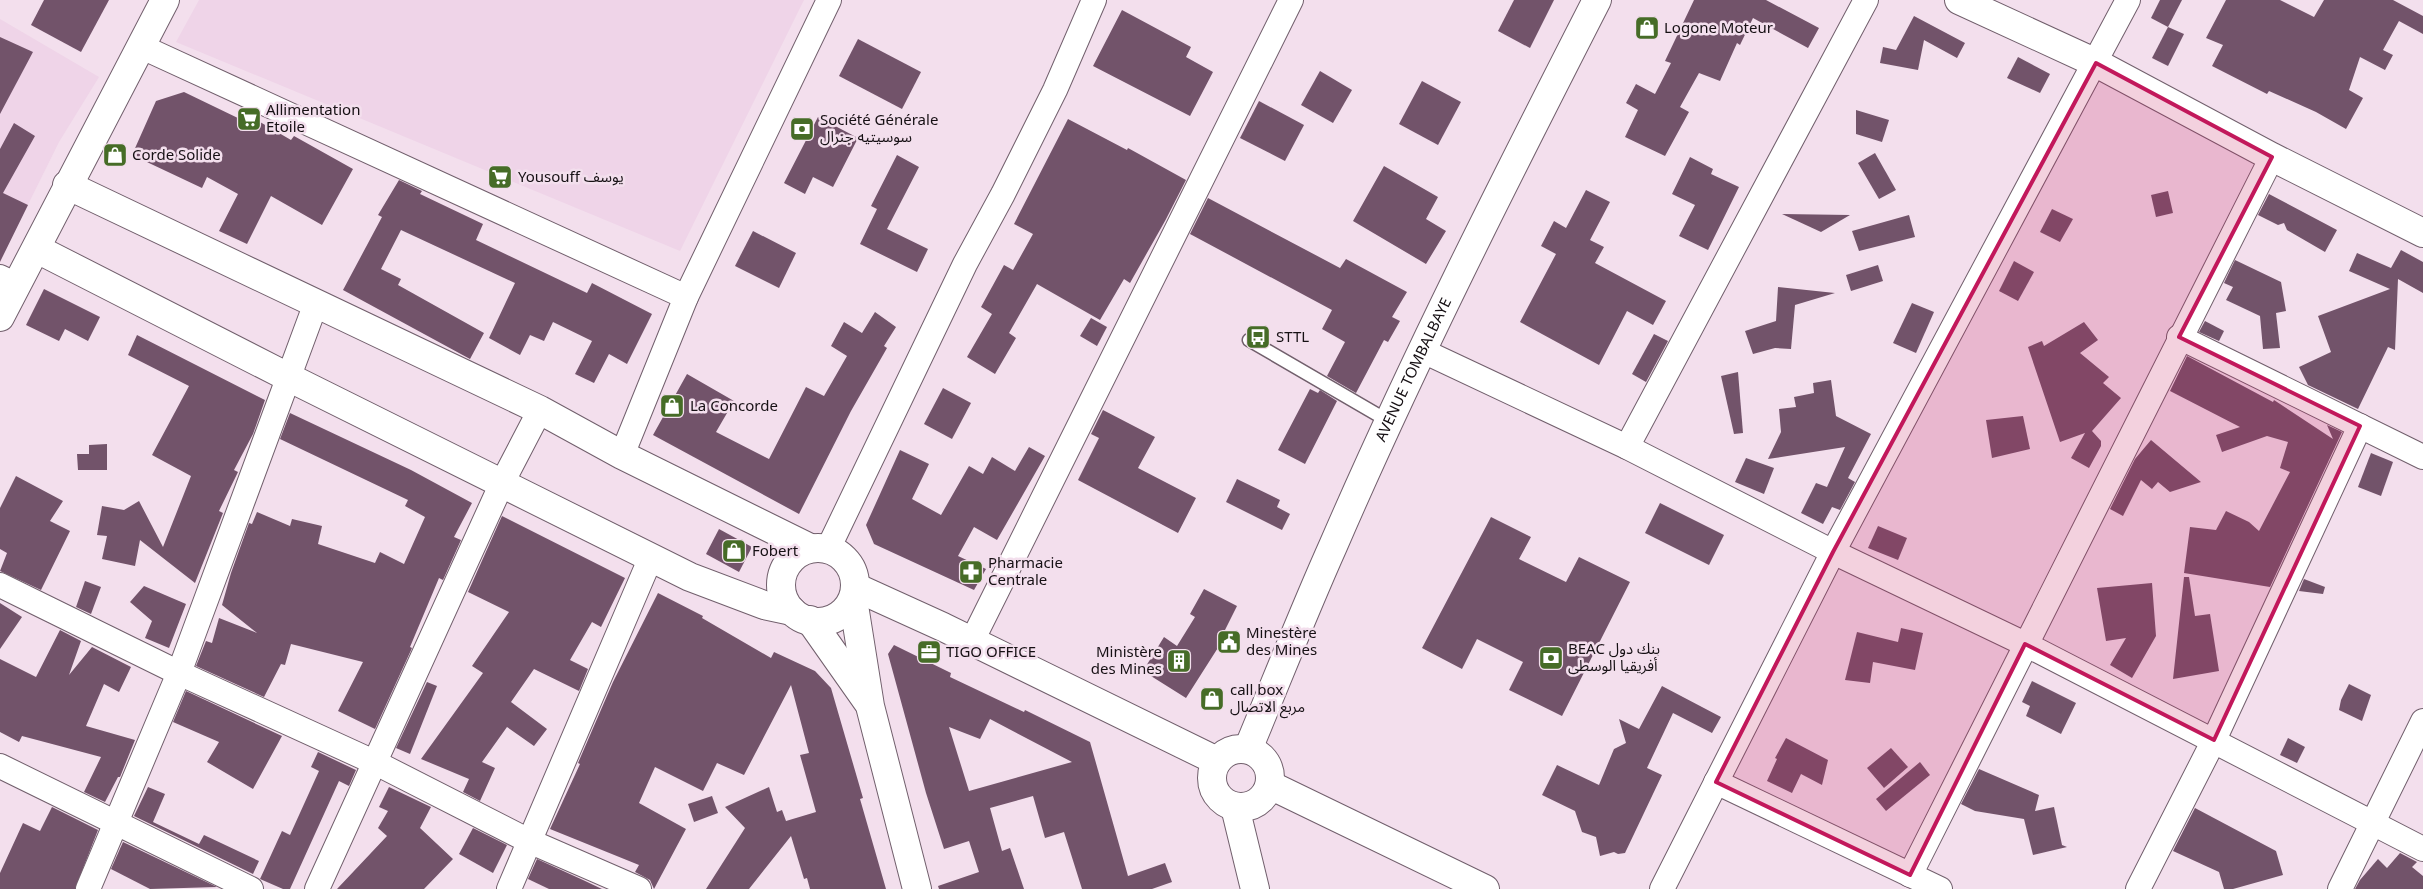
<svg xmlns="http://www.w3.org/2000/svg" width="2423" height="889" font-family="Georgia,'Noto Sans Arabic',serif">
  <style>
    .built { fill: #efd4e8 }
    .building { fill: #72536a; fill-rule: evenodd }
    .lines { fill: none; stroke-linecap: round; stroke-linejoin: round }
    .lane-casing { stroke: #715f6c; stroke-width: 15 }
    .street-casing { stroke: #715f6c; stroke-width: 26 }
    .secondary-casing { stroke: #715f6c; stroke-width: 30 }
    .lane { stroke: #fff; stroke-width: 12 }
    .street { stroke: #fff; stroke-width: 24 }
    .secondary { stroke: #fff; stroke-width: 28 }
    .marked { fill: #c2185b; fill-opacity: 0.2; stroke: #c2185b; stroke-width: 4; stroke-linejoin: round }
    .labels { text-anchor: middle; dominant-baseline: central; stroke-width: 5; stroke-linejoin: round; paint-order: stroke }
    .poi-label { font-size: 15px; fill: #161014; stroke: #f3dfed; text-anchor: start }
    .street-label { font-size: 15px; fill: #161014; stroke: #f3dfed }
  </style>
  <rect width="100%" height="100%" fill="#f3dfed"/>
  <g class="built">
    <polygon points="199,0 804,0 680,251 176,42"/>
    <polygon points="0,19 99,77 59,142 5,251 0,248"/>
  </g>
  <g class="building">
    <polygon points="44,0 109,0 81,52 31,25"/>
    <polygon points="1514,0 1554,0 1530,48 1498,31"/>
    <polygon points="1694,0 1766,0 1819,28 1808,48 1753,18 1740,45 1737,43 1720,81 1699,73 1680,107 1689,112 1665,156 1625,137 1638,110 1626,103 1636,84 1655,94 1671,63 1665,61"/>
    <polygon points="2160,0 2182,0 2168,27 2151,18"/>
    <polygon points="2226,0 2280,0 2314,17 2324,0 2393,0 2423,16 2423,34 2399,21 2383,50 2393,55 2385,70 2360,57 2349,90 2363,98 2346,129 2316,112 2269,91 2267,94 2212,66 2223,45 2206,38"/>
    <polygon points="1122,10 1191,47 1186,57 1213,72 1190,116 1093,66"/>
    <polygon points="1914,16 1965,43 1957,58 1924,40 1918,70 1880,63 1883,47 1896,50"/>
    <polygon points="2168,27 2184,34 2168,66 2152,58"/>
    <polygon points="0,37 33,52 0,114"/>
    <polygon points="858,39 921,72 902,109 839,76"/>
    <polygon points="2018,57 2050,74 2040,93 2007,78"/>
    <polygon points="1320,71 1352,90 1333,123 1301,105"/>
    <polygon points="1422,81 1461,102 1438,145 1399,124"/>
    <polygon points="184,92 242,120 246,114 291,140 294,136 353,169 322,225 271,196 247,244 219,231 238,194 207,177 202,188 132,155 156,101"/>
    <polygon points="1259,101 1304,125 1285,161 1240,138"/>
    <polygon points="1856,110 1889,120 1882,142 1856,134"/>
    <polygon points="818,117 858,138 833,187 813,177 805,194 784,183"/>
    <polygon points="1068,119 1127,150 1128,148 1186,180 1165,221 1130,283 1124,279 1100,320 1037,284 1009,333 1016,338 995,374 967,357 992,314 981,307 1004,265 1013,270 1033,234 1014,224"/>
    <polygon points="14,123 35,136 3,193 28,205 0,262 0,149"/>
    <polygon points="1875,153 1896,190 1879,199 1858,163"/>
    <polygon points="897,155 919,167 887,229 928,249 917,272 860,244 877,209 871,206"/>
    <polygon points="1690,157 1713,169 1711,174 1739,187 1708,250 1679,236 1695,205 1672,194"/>
    <polygon points="1384,166 1438,197 1426,219 1446,231 1426,264 1353,221"/>
    <polygon points="399,180 422,191 420,194 483,224 476,240 587,293 592,283 652,314 627,364 609,354 594,383 575,374 592,341 553,322 544,341 530,335 520,355 489,338 515,283 401,230 381,269 401,279 398,285 484,333 470,359 343,290 382,217 378,215"/>
    <polygon points="1586,190 1610,202 1590,240 1604,247 1595,263 1666,301 1653,325 1627,311 1599,365 1520,322 1556,254 1541,246 1554,221 1566,228"/>
    <polygon points="2168,191 2173,213 2156,217 2151,195"/>
    <polygon points="2269,194 2337,230 2325,252 2287,230 2284,223 2278,225 2258,215"/>
    <polygon points="1208,198 1340,268 1346,259 1407,292 1392,317 1400,321 1388,342 1384,340 1356,393 1327,376 1345,342 1322,329 1332,310 1190,234"/>
    <polygon points="2052,209 2073,219 2060,242 2040,232"/>
    <polygon points="1782,214 1850,215 1821,232"/>
    <polygon points="1909,215 1915,237 1859,251 1852,231"/>
    <polygon points="753,231 796,253 779,288 735,266"/>
    <polygon points="2401,250 2423,262 2423,293 2398,279 2395,350 2388,347 2358,409 2308,385 2299,367 2331,352 2318,316 2390,289 2349,271 2357,253 2391,268"/>
    <polygon points="2235,260 2281,282 2286,311 2276,313 2280,348 2263,349 2260,316 2226,300 2233,287 2224,283"/>
    <polygon points="2014,261 2034,272 2018,301 1999,291"/>
    <polygon points="1878,265 1883,281 1851,291 1846,275"/>
    <polygon points="1778,287 1835,293 1795,305 1791,349 1775,348 1753,354 1745,331 1776,321"/>
    <polygon points="44,289 100,317 88,341 65,329 59,341 26,325"/>
    <polygon points="1912,303 1934,312 1916,353 1893,343"/>
    <polygon points="875,312 896,327 884,346 887,348 851,411 799,514 653,435 687,374 734,401 716,432 769,459 806,387 824,396 847,356 831,346 844,322 862,333"/>
    <polygon points="1091,318 1107,327 1097,346 1080,336"/>
    <polygon points="2205,321 2224,331 2219,341 2199,332"/>
    <polygon points="2084,322 2098,340 2080,353 2109,377 2103,383 2121,398 2092,431 2101,441 2101,446 2089,468 2071,458 2085,433 2060,442 2028,347 2042,341 2044,346"/>
    <polygon points="1654,334 1668,341 1646,382 1632,374"/>
    <polygon points="137,335 265,400 253,434 234,470 238,472 219,511 223,513 195,583 140,540 135,566 102,559 107,536 97,535 102,506 124,510 139,501 163,547 191,476 152,455 189,386 128,355"/>
    <polygon points="2187,356 2273,402 2274,400 2333,439 2327,425 2342,432 2270,587 2184,573 2190,527 2216,530 2226,511 2249,522 2259,531 2290,472 2280,468 2288,442 2267,436 2222,452 2216,435 2240,427 2170,391"/>
    <polygon points="1738,372 1743,433 1734,434 1721,376"/>
    <polygon points="1831,380 1836,416 1871,434 1848,478 1855,482 1840,510 1832,507 1823,524 1801,513 1816,483 1827,487 1845,447 1768,459 1781,432 1779,409 1796,407 1794,397 1814,393 1813,383"/>
    <polygon points="943,388 971,403 952,439 924,424"/>
    <polygon points="1310,389 1318,393 1320,390 1337,401 1305,464 1278,450"/>
    <polygon points="1103,410 1155,437 1138,468 1196,498 1178,533 1078,480 1099,438 1091,434"/>
    <polygon points="290,413 411,470 472,503 454,537 461,540 443,580 439,578 410,647 412,648 375,729 338,711 363,662 291,644 285,665 281,664 264,697 196,666 206,641 212,643 219,618 257,633 222,605 231,573 249,523 252,524 257,512 290,526 292,519 322,526 318,544 375,563 380,552 404,564 425,517 405,506 408,500 280,439"/>
    <polygon points="2023,416 2030,449 1992,458 1986,420"/>
    <polygon points="2151,440 2201,482 2170,492 2158,482 2152,489 2141,480 2123,516 2110,509 2135,459"/>
    <polygon points="107,444 107,470 78,470 77,454 89,454 89,445"/>
    <polygon points="1029,447 1045,456 997,540 974,527 958,556 986,569 974,590 874,544 866,525 900,450 929,464 912,499 941,515 969,466 983,474 992,457 1015,471"/>
    <polygon points="2371,453 2393,462 2381,496 2358,487"/>
    <polygon points="1746,458 1774,468 1764,494 1735,482"/>
    <polygon points="16,476 63,501 50,521 70,531 41,590 0,571 7,553 0,549 0,508"/>
    <polygon points="1237,479 1280,500 1277,507 1290,514 1282,530 1226,502"/>
    <polygon points="1660,503 1724,535 1709,565 1645,533"/>
    <polygon points="502,516 625,578 601,627 592,622 570,660 588,669 579,691 534,669 511,702 547,729 534,746 507,727 482,762 495,768 480,801 463,792 469,779 421,759 483,673 472,666 509,612 468,592"/>
    <polygon points="1491,517 1531,537 1519,559 1566,582 1579,557 1630,582 1562,716 1509,690 1523,662 1477,639 1462,669 1422,648"/>
    <polygon points="1878,526 1907,538 1898,560 1868,548"/>
    <polygon points="719,529 752,547 739,572 706,554"/>
    <polygon points="2184,577 2189,577 2195,616 2210,614 2219,671 2173,679"/>
    <polygon points="2304,579 2325,587 2323,594 2299,591"/>
    <polygon points="85,581 101,587 91,614 76,607"/>
    <polygon points="2152,583 2156,636 2132,678 2110,665 2126,638 2106,641 2097,588"/>
    <polygon points="144,586 186,604 169,648 145,638 152,621 130,602"/>
    <polygon points="1204,589 1237,606 1219,642 1221,643 1186,698 1143,671 1164,637 1177,646 1195,617 1190,614"/>
    <polygon points="658,593 703,616 702,618 771,658 774,652 815,671 831,688 863,798 860,799 886,889 810,889 807,878 804,879 791,836 749,889 706,889 745,828 725,807 769,787 777,812 782,810 786,821 816,812 800,755 809,753 791,685 744,775 717,763 703,791 655,767 639,803 686,829 654,889 650,880 635,872 639,865 550,829 580,764 578,763 613,682"/>
    <polygon points="0,603 22,617 0,649"/>
    <polygon points="1901,628 1923,633 1915,670 1873,662 1870,683 1845,680 1857,632 1898,642"/>
    <polygon points="60,630 81,641 69,675 92,647 131,667 119,692 104,684 86,726 135,740 120,777 118,777 105,802 84,792 101,757 22,736 19,742 0,732 0,659 36,677"/>
    <path d="M894 645 951 673 950 677 1024 712 1025 710 1090 742 1128 876 1165 863 1172 882 1152 889H1082L1064 832 1045 838 1033 796 990 808 1002 851 1010 848 1024 889H939L938 886 979 872 969 841 944 849 926 793 888 654ZM990 719 1072 762 969 791 949 727 980 739Z"/>
    <polygon points="2032,681 2076,703 2061,734 2026,716 2030,706 2022,702"/>
    <polygon points="427,682 437,686 410,754 396,748"/>
    <polygon points="2349,684 2371,695 2362,721 2339,710 2341,700"/>
    <polygon points="1662,686 1721,717 1712,733 1673,713 1647,768 1662,775 1625,853 1618,854 1614,852 1600,856 1596,837 1582,832 1575,811 1542,795 1557,765 1599,785 1614,749 1626,743 1619,719 1639,729"/>
    <polygon points="186,691 282,736 253,789 207,762 219,742 173,722"/>
    <polygon points="1786,738 1828,760 1822,785 1801,774 1792,793 1767,781 1777,759 1775,758"/>
    <polygon points="2288,738 2305,747 2297,763 2280,755"/>
    <polygon points="1891,748 1908,767 1884,788 1867,768"/>
    <polygon points="318,752 356,770 349,786 339,781 290,889 283,889 260,879 282,831 290,835 319,771 311,767"/>
    <polygon points="1920,762 1930,775 1886,811 1876,799"/>
    <polygon points="1979,769 2039,795 2035,811 2054,807 2062,845 2067,847 2033,855 2024,819 1975,811 1961,804"/>
    <polygon points="148,787 165,794 153,822 199,844 204,835 259,861 253,874 134,816"/>
    <polygon points="389,787 431,807 420,828 453,859 424,889 337,889 387,836 378,828 388,811 379,807"/>
    <polygon points="712,796 718,813 694,822 688,804"/>
    <polygon points="52,807 98,830 75,889 0,889 0,873 23,823 40,831"/>
    <polygon points="2195,808 2276,851 2283,875 2233,889 2224,889 2219,872 2173,851"/>
    <polygon points="473,828 507,845 493,873 459,854"/>
    <polygon points="123,842 217,887 150,889 111,869"/>
    <polygon points="2400,853 2417,862 2412,867 2423,876 2423,889 2355,889 2360,880 2378,859 2387,868"/>
    <polygon points="537,859 583,880 602,889 549,889 528,879"/>
  </g>
  <g class="lines">
    <defs>
      <polyline id="lane" points="1249,340 1390,422"/>
      <g id="street">
        <polyline points="142,47 686,297"/>
        <polyline points="0,277 17,285"/>
        <polyline points="2179,337 2423,457"/>
        <polyline points="1423,351 1627,447 1833,552 2025,644 2423,849"/>
        <polyline points="1627,447 1866,0"/>
        <polyline points="622,455 686,297 829,0"/>
        <polyline points="828,549 965,264 1003,194 1055,90 1094,0"/>
        <polyline points="0,585 179,673 376,763 529,841 639,889"/>
        <polyline points="972,641 1291,0"/>
        <polyline points="0,766 251,889"/>
        <polyline points="1716,782 1940,889"/>
        <polyline points="1910,875 2272,157"/>
        <polyline points="88,889 179,673 316,303"/>
        <polyline points="317,889 502,483 540,410"/>
        <polyline points="509,889 651,557"/>
        <polyline points="1662,889 1833,552 2128,0"/>
        <polyline points="2138,889 2214,740 2360,426"/>
        <polyline points="2340,889 2423,721"/>
      </g>
      <g id="secondary">
        <polyline points="1959,0 2096,63 2272,157 2423,233"/>
        <polyline points="67,185 540,410 622,455 810,548"/>
        <polyline points="37,249 290,378 690,577 764,605 792,611"/>
        <polyline points="0,317 165,0"/>
        <circle cx="818" cy="585" r="37"/>
        <polyline points="855,587 943,627 1217,761"/>
        <polyline points="853,599 870,706 917,889"/>
        <polyline points="810,620 867,701"/>
        <circle cx="1241" cy="778" r="29"/>
        <path id="s1" d="M1248 749C1276 682 1303 613 1333 546 1413 361 1505 180 1597 0"/>
        <polyline points="1270,785 1485,889"/>
        <polyline points="1235,807 1255,889"/>
      </g>
    </defs>
    <use href="#lane" class="lane-casing"/>
    <use href="#street" class="street-casing"/>
    <use href="#secondary" class="secondary-casing"/>
    <use href="#lane" class="lane"/>
    <use href="#street" class="street"/>
    <use href="#secondary" class="secondary"/>
  </g>
  <path class="marked" d="M2096 63 2272 157 2179 337 2360 426 2214 740 2025 644 1910 875 1716 782 1833 552Z"/>
  <defs>
    <symbol id="shop-square" viewBox="-11 -11 22 22"><rect x="-9" y="-9" width="18" height="18" rx="4" fill="#466c27" stroke="#f3dfed"/><path d="M-5-2.5h2.3a2.7 3.5 0 0 1 5.4 0H5L5.5 6h-11ZM-1.5-2.5h3a1.5 2.3 0 0 0-3 0Z" fill="#fff"/></symbol>
    <symbol id="supermarket-square" viewBox="-11 -11 22 22"><rect x="-9" y="-9" width="18" height="18" rx="4" fill="#466c27" stroke="#f3dfed"/><path d="M-6-5.5h2.5l.6 2H6L4.5 2H-2.5L-4.4-4H-6ZM-1.5 3.2a1.3 1.3 0 1 0 .1 0ZM3 3.2a1.3 1.3 0 1 0 .1 0Z" fill="#fff"/></symbol>
    <symbol id="bank-square" viewBox="-11 -11 22 22"><rect x="-9" y="-9" width="18" height="18" rx="4" fill="#466c27" stroke="#f3dfed"/><path d="M-6-4H6V4H-6ZM0-2.3a2.3 2.3 0 1 0 0 4.6a2.3 2.3 0 1 0 0-4.6Z" fill="#fff"/></symbol>
    <symbol id="bus-square" viewBox="-11 -11 22 22"><rect x="-9" y="-9" width="18" height="18" rx="4" fill="#466c27" stroke="#f3dfed"/><path d="M-5-6H5V4H4V6H2V4H-2V6H-4V4H-5ZM-3.5-4V0h7V-4ZM-3.5 1.2v1.5H-2V1.2ZM2 1.2v1.5H3.5V1.2Z" fill="#fff"/></symbol>
    <symbol id="pharmacy-square" viewBox="-11 -11 22 22"><rect x="-9" y="-9" width="18" height="18" rx="4" fill="#466c27" stroke="#f3dfed"/><path d="M-2-6h4v4h4v4h-4v4h-4v-4h-4v-4h4Z" fill="#fff"/></symbol>
    <symbol id="civic-square" viewBox="-11 -11 22 22"><rect x="-9" y="-9" width="18" height="18" rx="4" fill="#466c27" stroke="#f3dfed"/><path d="M-.6-6.5H3V-4.5H.6V-3L4-1V1h2V6H-6V1h2V-1L-.6-3ZM-1.2 2.5V6h2.4V2.5Z" fill="#fff"/></symbol>
    <symbol id="office-square" viewBox="-11 -11 22 22"><rect x="-9" y="-9" width="18" height="18" rx="4" fill="#466c27" stroke="#f3dfed"/><path d="M-6-3h4V-5.5h4V-3h4V5H-6ZM-1-4.5V-3h2v-1.5ZM-6 0V1H6V0Z" fill="#fff"/></symbol>
    <symbol id="building-square" viewBox="-11 -11 22 22"><rect x="-9" y="-9" width="18" height="18" rx="4" fill="#466c27" stroke="#f3dfed"/><path d="M-4-6H4V6H1V3H-1V6H-4ZM-2.5-4.3h1.7v1.8h-1.7ZM.8-4.3h1.7v1.8H.8ZM-2.5-1h1.7V.8h-1.7ZM.8-1h1.7V.8H.8Z" fill="#fff"/></symbol>
  </defs>
  <g fill-rule="evenodd">
    <use href="#shop-square" x="1633" y="14" width="28" height="28"/>
    <use href="#supermarket-square" x="235" y="105" width="28" height="28"/>
    <use href="#bank-square" x="788" y="115" width="28" height="28"/>
    <use href="#shop-square" x="101" y="141" width="28" height="28"/>
    <use href="#supermarket-square" x="486" y="163" width="28" height="28"/>
    <use href="#bus-square" x="1244" y="323" width="28" height="28"/>
    <use href="#shop-square" x="658" y="392" width="28" height="28"/>
    <use href="#shop-square" x="720" y="537" width="28" height="28"/>
    <use href="#pharmacy-square" x="957" y="558" width="28" height="28"/>
    <use href="#civic-square" x="1215" y="628" width="28" height="28"/>
    <use href="#office-square" x="915" y="638" width="28" height="28"/>
    <use href="#bank-square" x="1537" y="644" width="28" height="28"/>
    <use href="#building-square" x="1165" y="647" width="28" height="28"/>
    <use href="#shop-square" x="1198" y="685" width="28" height="28"/>
  </g>
  <g class="labels">
    <g class="poi-label">
      <text x="1664" y="28">Logone Moteur</text>
      <text x="266" y="110">Allimentation<tspan x="266" dy="17">Etoile</tspan></text>
      <text x="820" y="120">Société Générale<tspan x="820" dy="17">سوسيتيه جنرال</tspan></text>
      <text x="132" y="155">Corde Solide</text>
      <text x="518" y="177">Yousouff يوسف</text>
      <text x="1276" y="337">STTL</text>
      <text x="690" y="406">La Concorde</text>
      <text x="752" y="551">Fobert</text>
      <text x="988" y="563">Pharmacie<tspan x="988" dy="17">Centrale</tspan></text>
      <text x="1246" y="633">Minestère<tspan x="1246" dy="17">des Mines</tspan></text>
      <text x="1568" y="649">BEAC بنك دول<tspan x="1568" dy="17">أفريقيا الوسطى</tspan></text>
      <text x="946" y="652">TIGO OFFICE</text>
      <text x="1162" y="652" text-anchor="end">Ministère<tspan x="1162" dy="17">des Mines</tspan></text>
      <text x="1230" y="690">call box<tspan x="1230" dy="17">مربع الاتصال</tspan></text>
    </g>
    <g class="street-label">
      <text stroke="none"><textPath href="#s1" startOffset="414">AVENUE TOMBALBAYE</textPath></text>
    </g>
  </g>
</svg>
